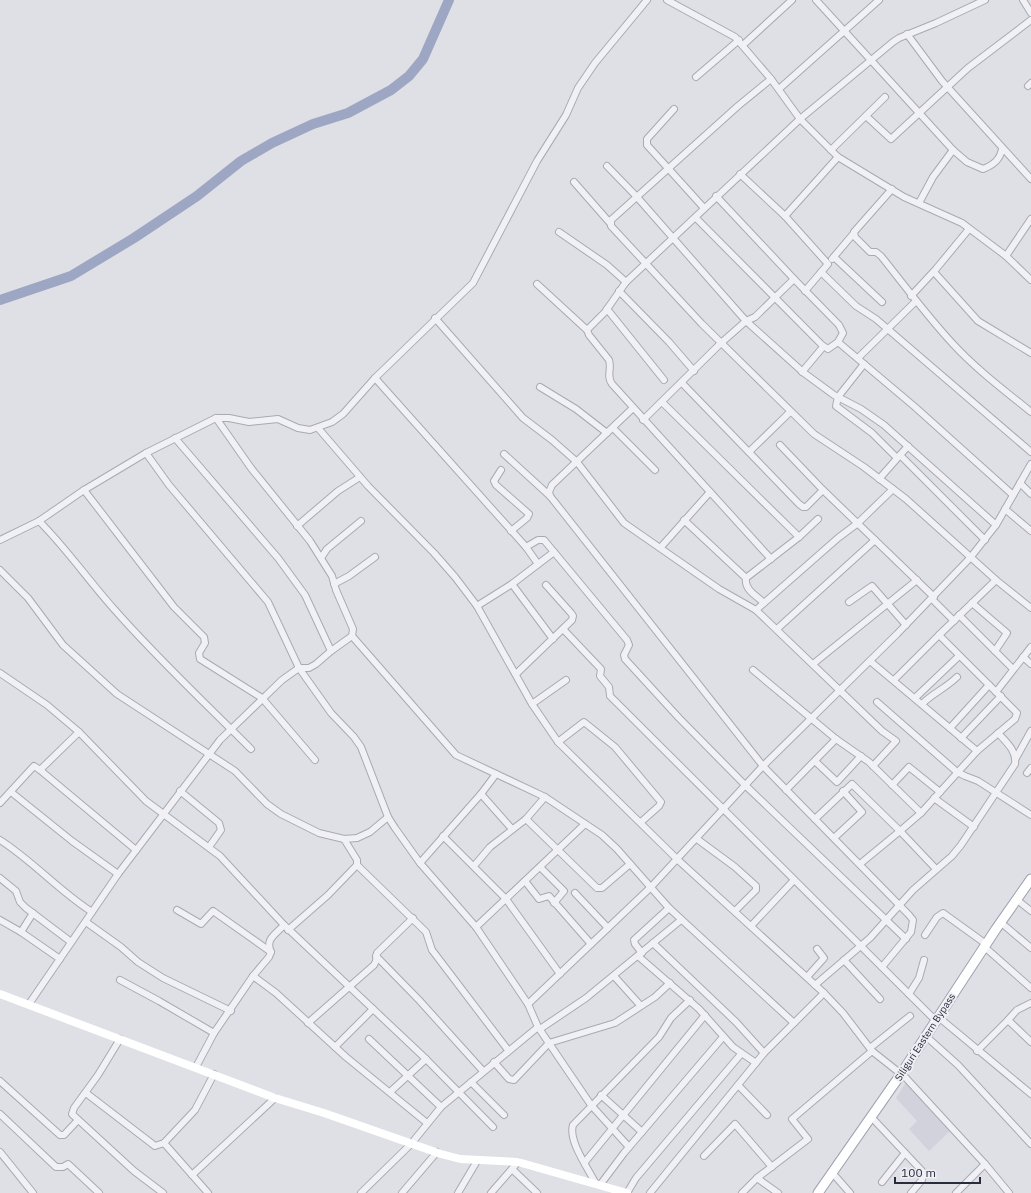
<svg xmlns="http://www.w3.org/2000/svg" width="1031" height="1193" font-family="'IBM Plex Sans',sans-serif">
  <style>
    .built { fill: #d1d2db }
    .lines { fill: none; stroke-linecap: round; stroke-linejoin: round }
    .river { stroke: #9da6c3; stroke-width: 10 }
    .street-casing { stroke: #a8aab3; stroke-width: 8 }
    .primary-casing { stroke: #9fa2b1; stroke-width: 11 }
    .street { stroke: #f1f1f5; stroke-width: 6 }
    .secondary { stroke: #fff; stroke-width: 8 }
    .primary { stroke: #fff; stroke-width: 9 }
    .labels { text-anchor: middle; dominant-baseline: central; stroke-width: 4; stroke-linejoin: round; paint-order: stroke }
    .street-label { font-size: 10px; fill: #292c3b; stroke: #eeeff4 }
  </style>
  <rect width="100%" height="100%" fill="#dee0e6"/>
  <polygon class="built" points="906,1082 951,1130 929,1151 909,1129 917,1121 896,1098"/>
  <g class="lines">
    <polyline class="river" points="0,300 71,276 134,238 197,196 241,161 272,143 313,124 348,113 391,90 409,76 423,59 449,0"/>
    <defs>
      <g id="street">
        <polyline points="667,0 735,37 771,79 800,119 838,157 904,197 962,223 1006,256 1031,280"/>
        <path d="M816 0 953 150 967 162 983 169C993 165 1000 160 1002 149"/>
        <polyline points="1023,0 1031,13"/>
        <polyline points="907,34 942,81 1031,179"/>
        <polyline points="743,45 792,0"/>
        <polyline points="696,77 739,40"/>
        <polyline points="771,79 738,106 611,220 611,226 702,324 814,434 864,467 906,499 996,580 1031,608"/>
        <polyline points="1028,86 1031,83"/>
        <polyline points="779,89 879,0"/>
        <polyline points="674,109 647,139 647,145 704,208"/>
        <polyline points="866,116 891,139 968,68 1031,20"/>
        <polyline points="831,150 885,97"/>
        <polyline points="607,166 637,197 746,321 804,373 834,395 861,409 884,425 996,525"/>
        <polyline points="740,174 785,216 828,264 805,291"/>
        <polyline points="574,182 610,223"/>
        <path d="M892 189 854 232 855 237 870 252H876L881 256C905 286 927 316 953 344 976 369 1004 390 1031 412"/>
        <polyline points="919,203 933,177 953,150"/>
        <polyline points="785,216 838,157"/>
        <polyline points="696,218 822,345 828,349 838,342 843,333 839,325 794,279 716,196"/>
        <polyline points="559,232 607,265 626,282"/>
        <polyline points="1006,256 1031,219"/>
        <polyline points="834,257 882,302"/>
        <polyline points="832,259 854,233"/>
        <polyline points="821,272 856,306 876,319 1031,452"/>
        <polyline points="934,272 978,321 1031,353"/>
        <polyline points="537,284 587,330"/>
        <polyline points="619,291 669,342 694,371"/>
        <polyline points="911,296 936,269 969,229"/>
        <polyline points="607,309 664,380"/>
        <polyline points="435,318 523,418 552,440 577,462 624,523 719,589 756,610"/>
        <polyline points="838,342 915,407 1013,495"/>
        <polyline points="858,358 915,302"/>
        <polyline points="864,364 838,397 836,406 872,433 897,458"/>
        <polyline points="802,372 823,347"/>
        <polyline points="375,378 526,547 538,540 544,540 627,640 629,645 624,655 625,659 679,718 745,785 906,939"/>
        <polyline points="682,383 799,504 803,507 806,507 823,490"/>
        <polyline points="540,387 576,409 607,433"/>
        <polyline points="662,402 799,537 746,578"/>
        <polyline points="633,408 552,485 549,492 550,496 763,766 909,915 913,920 911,932 882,967"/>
        <polyline points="643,420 721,343 746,321 755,317 794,279"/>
        <polyline points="318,428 368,486 434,553 455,577 477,606 532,704 558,742 678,860 824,993 843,1013 872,1051 901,1074"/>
        <polyline points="613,428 655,470"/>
        <polyline points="175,438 278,558 305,595 331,651"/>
        <polyline points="780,445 823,490 934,597"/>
        <polyline points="749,452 790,412"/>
        <polyline points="146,453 169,485 268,602 299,668 331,713 354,737 361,747 388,817 395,828 420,863 476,927 528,1004 538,1027 441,1107 411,1144 361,1193"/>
        <polyline points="504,454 550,496"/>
        <polyline points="900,455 985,540"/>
        <polyline points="501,470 494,481 496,485 529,514 527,518 511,531"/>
        <polyline points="879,479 908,446"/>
        <polyline points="1020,483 1031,494"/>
        <polyline points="84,490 174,607 204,637 205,643 199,653 200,659 262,698 315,760"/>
        <polyline points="1005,509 1031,531"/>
        <path d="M684 520 746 578C744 590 757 596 764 603"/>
        <path d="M39 521C67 549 88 580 114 609 157 658 205 703 251 749"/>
        <polyline points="297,526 338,491 360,477"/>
        <polyline points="799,537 818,519"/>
        <polyline points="0,540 39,521 84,490 146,453 216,418 229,418 249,422 278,419 298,428 310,430 332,422 343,414 375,378 473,283 537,161 566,115 578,88 595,63 647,0"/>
        <polyline points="526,547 538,564"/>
        <polyline points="661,547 710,492"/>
        <polyline points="321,558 327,549 361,521"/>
        <path d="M771 559 612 384C606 376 612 369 609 360L589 335 587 330 605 312 626 282 800 119 893 42 899 38 936 23 985 0"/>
        <polyline points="0,570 28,598 63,645 117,694 235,771 267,804 281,814 319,833 344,839 357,838 370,832 388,817"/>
        <polyline points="334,584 349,576 375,557"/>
        <polyline points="512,584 554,552"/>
        <polyline points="932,599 954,621"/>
        <polyline points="849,602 872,586 906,625"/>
        <polyline points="972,603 1007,633 995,651"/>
        <polyline points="477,606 512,584 553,639"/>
        <polyline points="959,615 1013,669"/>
        <polyline points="563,629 601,669 600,676 609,687 610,696 936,1021"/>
        <polyline points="777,629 875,540"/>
        <polyline points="352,636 456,755 545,797 602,835 617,849 669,908 794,1023"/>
        <polyline points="1023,657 1031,664"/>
        <polyline points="870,661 977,751"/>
        <polyline points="813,664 917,580"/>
        <polyline points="753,670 836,739 869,762 921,813"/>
        <polyline points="0,673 47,705 79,732 146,801 220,856 284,925 426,1059 493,1127"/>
        <polyline points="516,674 572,620 573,616 571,613 546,585"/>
        <polyline points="894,680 939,635"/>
        <polyline points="996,692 1031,647"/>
        <polyline points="915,698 959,656"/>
        <polyline points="877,702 957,772 965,776 978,781 1031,815"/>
        <polyline points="532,704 566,680"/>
        <path d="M922 704C933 693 946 688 957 677"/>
        <polyline points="950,728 989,685"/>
        <polyline points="961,738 1001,696"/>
        <polyline points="558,742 584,722 615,747 661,802 659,806 641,822"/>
        <polyline points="1016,758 1031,731"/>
        <polyline points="815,761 837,782 861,756"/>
        <polyline points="873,766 896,741 882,731 756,610 838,538 858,523 893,489"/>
        <polyline points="40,770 136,850"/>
        <polyline points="1027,773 1031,768"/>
        <polyline points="892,785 909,767 940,792"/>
        <polyline points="786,790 836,739"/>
        <polyline points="180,791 219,823 221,830 209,847"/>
        <polyline points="11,792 72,841 118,874"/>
        <polyline points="481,794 512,829"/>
        <polyline points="934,798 974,827"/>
        <polyline points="0,803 34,766 40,770 79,732"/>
        <polyline points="526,819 597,888 602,888 630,864"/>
        <polyline points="815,819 852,784 900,831 921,813 977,751 1015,719 1017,713 939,635 996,580"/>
        <polyline points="443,836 506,899 560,974"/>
        <polyline points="834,838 862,812 843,791"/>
        <polyline points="697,839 735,867 756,886 756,890 735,911"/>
        <path d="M0 840C33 861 59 891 92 912"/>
        <polyline points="420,863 481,794 496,774"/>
        <polyline points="860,864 900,831 936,869"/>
        <polyline points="357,865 426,932 432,950 508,1050"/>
        <polyline points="474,866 490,847 526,819 545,797"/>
        <polyline points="540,867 564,891 554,903"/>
        <polyline points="0,878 16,891 20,902 26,908 71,942"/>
        <polyline points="525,881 539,899 549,896 591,944"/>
        <polyline points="575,893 608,928"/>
        <polyline points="1021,903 1031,911"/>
        <polyline points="177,910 201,924 213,911 271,952"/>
        <polyline points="0,920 21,932 60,959"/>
        <polyline points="86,922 121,947 138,962 163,978 231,1011"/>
        <polyline points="751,926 794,880"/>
        <polyline points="1005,926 1031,948"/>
        <polyline points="476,927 585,824"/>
        <polyline points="288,930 328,895 357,865 357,860 344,839"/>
        <polyline points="21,932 33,913"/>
        <polyline points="925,935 937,917 943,913 986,944"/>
        <polyline points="653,943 736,1022 764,1053"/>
        <polyline points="988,950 1031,988"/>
        <polyline points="642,953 635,944 634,940 669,908"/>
        <polyline points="376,956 419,1000 483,1071"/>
        <polyline points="638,956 699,1009 733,1047 756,1063"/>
        <polyline points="844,960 880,999"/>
        <polyline points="253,976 276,993 346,1057 427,1123"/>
        <polyline points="614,976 640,1005"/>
        <polyline points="807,977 824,958 817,949"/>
        <polyline points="120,980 159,1001 214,1033"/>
        <path d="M815 985 870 938 913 890 952 856 961 845 1015 764C1017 751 1006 742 998 733"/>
        <polyline points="909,994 919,978 924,960"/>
        <polyline points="29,1004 118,874 220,740 282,680 299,668 309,668 316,664 331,651 352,636 353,629 336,590 332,576 310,541 251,468 216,418"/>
        <polyline points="528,1004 651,887 763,766 897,634 970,558 996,525 1031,464"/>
        <polyline points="942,1020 1031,1094"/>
        <polyline points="1008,1020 1017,1010 1031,1003"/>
        <polyline points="308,1023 374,965 376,961 377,953 413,918"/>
        <polyline points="538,1027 591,1105 629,1147"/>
        <polyline points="540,1029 586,998 681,920"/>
        <polyline points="120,1039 98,1075 74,1108 72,1114 134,1171 163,1193"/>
        <polyline points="369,1039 441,1107"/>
        <polyline points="929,1039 958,1065 1031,1144"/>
        <polyline points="335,1047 373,1009"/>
        <polyline points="870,1048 910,1016"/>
        <polyline points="977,1051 1008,1020 1031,1042"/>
        <polyline points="494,1062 509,1079 514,1080 549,1043 615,1023 655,997 670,983"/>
        <path d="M196 1067 214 1033 253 976 269 957 271 952C265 939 275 935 284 925"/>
        <polyline points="905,1077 985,1164 1009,1193"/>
        <polyline points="0,1081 60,1135 64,1135 78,1120"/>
        <polyline points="471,1082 504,1115"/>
        <polyline points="738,1085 767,1115"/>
        <polyline points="390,1092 426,1059"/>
        <polyline points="86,1093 155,1146 164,1143 195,1110 214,1074"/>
        <polyline points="601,1095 642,1132"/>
        <polyline points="0,1114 56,1167 63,1167 68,1164 99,1193"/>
        <polyline points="875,1121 923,1172 922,1180 911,1193"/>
        <polyline points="164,1143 208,1193"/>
        <polyline points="0,1152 33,1193"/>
        <polyline points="704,1156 735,1124 772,1167"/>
        <polyline points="585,1162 705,1015"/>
        <polyline points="512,1169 537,1193"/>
        <polyline points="192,1175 275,1098"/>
        <polyline points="836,1177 850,1193"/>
        <polyline points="757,1178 778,1193"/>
        <polyline points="882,1182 905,1153"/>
        <path d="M596 1184C588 1168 568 1141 573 1125L659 1037 671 1018 690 1000"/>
        <polyline points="600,1185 624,1153 723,1037"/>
        <polyline points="402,1193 437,1152"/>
        <polyline points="458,1193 477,1161"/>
        <polyline points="491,1193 518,1162"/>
        <polyline points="627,1193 636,1178 741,1054"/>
        <polyline points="650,1193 764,1053 824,993"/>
        <polyline points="742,1193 757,1178 808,1139 792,1119 872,1051"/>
        <polyline points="956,1193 985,1164"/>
      </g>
      <polyline id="primary" points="818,1193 901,1074 996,929 1031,879"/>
    </defs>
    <use href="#street" class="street-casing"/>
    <use href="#primary" class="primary-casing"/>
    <use href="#street" class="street"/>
    <polyline class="secondary" points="0,994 275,1098 324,1113 441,1154 460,1159 518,1162 627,1193"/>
    <use href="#primary" class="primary"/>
  </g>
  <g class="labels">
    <g class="street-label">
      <text transform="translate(925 1037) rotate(-57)">Siliguri Eastern Bypass</text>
    </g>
  </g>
  <path d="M895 1177v6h85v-6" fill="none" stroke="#292c3b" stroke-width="2"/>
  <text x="901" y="1177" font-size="12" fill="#292c3b" stroke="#eeeff4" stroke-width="3" paint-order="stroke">100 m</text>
</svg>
